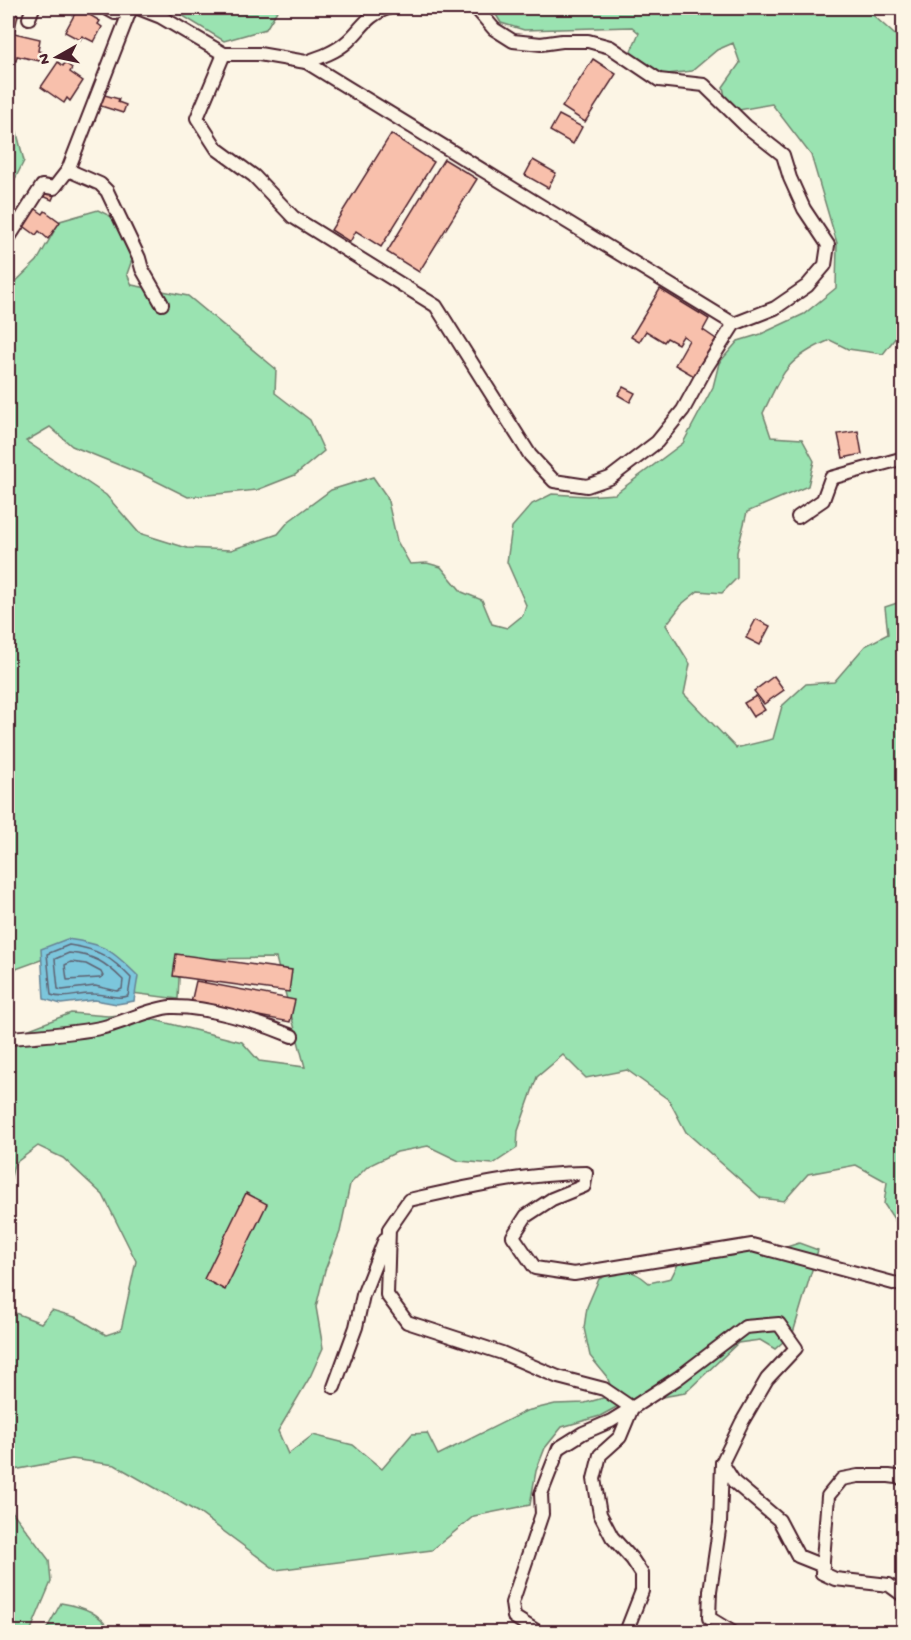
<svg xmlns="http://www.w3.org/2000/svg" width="911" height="1640" font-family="'Gochi Hand',sans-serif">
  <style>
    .green { fill: #9ae3b1; stroke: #72816e; stroke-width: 1.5 }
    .water { fill: #7bc6dc; stroke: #678395; stroke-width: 1.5 }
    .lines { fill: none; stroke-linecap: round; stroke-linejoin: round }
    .shore { stroke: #5e6272; stroke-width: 1.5 }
    .building { fill: #f8c0ac; stroke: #4a1f2b; stroke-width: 1.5 }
    .street-casing { stroke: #4a1f2b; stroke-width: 16 }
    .street { stroke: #fcf5e5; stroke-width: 12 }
  </style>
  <rect width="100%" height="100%" fill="#fcf5e5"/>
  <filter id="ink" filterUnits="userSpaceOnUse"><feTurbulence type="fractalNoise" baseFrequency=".0167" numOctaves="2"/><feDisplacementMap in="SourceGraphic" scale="12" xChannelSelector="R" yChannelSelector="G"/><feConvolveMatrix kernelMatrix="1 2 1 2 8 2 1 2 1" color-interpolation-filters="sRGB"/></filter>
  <g filter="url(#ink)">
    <g class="green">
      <polygon points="170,8 275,8 277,11 266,29 224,41"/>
      <path d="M492 8H865L903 42V328L883 354 848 349 830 340C786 359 783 372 763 413L771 437 802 439 814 461 808 486 747 512 737 552V578L722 593 698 591 683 603 666 625 690 664 684 694 736 748 773 739 782 706 806 684 834 682 865 646 888 634 885 607 903 601V1222H896L884 1204 887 1182 856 1165 808 1174 784 1201 761 1198 686 1132 669 1100 627 1070 586 1078 563 1055 537 1077 518 1131 517 1148 493 1164 459 1161 428 1146 397 1152 368 1166 350 1184 340 1232 325 1270 316 1307 323 1348 310 1377 278 1431 288 1454 313 1435 353 1445 382 1469 412 1434 427 1433 438 1455 526 1411 555 1404 585 1403 614 1395 607 1377 590 1356 584 1328 587 1307 599 1279C620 1269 630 1266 649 1283L671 1278 680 1260 742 1252 774 1251 799 1243 818 1250 793 1333 775 1349 760 1340 738 1343 685 1393 622 1404 600 1416 562 1427 545 1448 536 1471 530 1505 474 1516 432 1550 276 1570 199 1513 115 1465 72 1459 14 1470 8 1488V1304L10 1311 41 1323 52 1310 78 1318 106 1335 121 1330 136 1261 103 1195 63 1158 38 1146 14 1164 8 1190V1032L19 1033 71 1013 108 1016 131 1014 242 1042 259 1061 305 1067 276 958 180 959 178 999 132 993 60 953 8 972V366L12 367 8 329V289L37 261 60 221 98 210 114 218 133 257 127 274 132 285 188 296 276 369 275 393 310 420 324 451 295 475 257 490 188 497 146 476 72 446 50 427 26 441 106 495 139 533 187 548 231 550 278 534 289 521 331 490 373 477 387 497 397 541 410 564 427 563 441 567 462 592 482 600 492 624 507 628 523 615 526 605 507 562 512 527 532 504 552 494 587 496 615 494 683 443 713 387 719 363 738 341 761 334 804 314 836 288 837 243 811 155 772 104 739 110 725 97 723 87 740 63 733 43 717 50 692 71 659 75 630 53 639 33 632 27 524 30 501 23Z"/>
      <polygon points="8,102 10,105 24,161 8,193"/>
      <polygon points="8,1506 49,1560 51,1582 30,1632 8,1632"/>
      <path d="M61 1603C85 1607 98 1612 113 1632H45Z"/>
    </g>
    <path class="water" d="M67 939C105 944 112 950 138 976L134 1001 117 1004 95 1000 61 1004 44 999 41 949Z"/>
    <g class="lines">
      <g class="shore">
        <path d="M69 945C98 949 111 957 131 978L128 996C116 1000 107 994 94 994 79 993 66 1000 51 995L47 954Z"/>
        <path d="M69 953C94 955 105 962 123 980L122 989 117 991 95 986 62 990 58 989 55 959Z"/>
        <polygon points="71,962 86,964 101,972 103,976 100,978 67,980 65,965"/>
      </g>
    </g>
    <g class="building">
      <polygon points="78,8 91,8 88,14 100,21 98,24 102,27 94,42 82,36 80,40 65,32"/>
      <polygon points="8,13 18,15 14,33 40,39 38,51 42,52 40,61 17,56 16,61 8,60"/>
      <polygon points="593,59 616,74 585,122 562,107"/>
      <polygon points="58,62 63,66 65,63 72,68 70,72 83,81 70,101 67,98 64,103 41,87"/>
      <polygon points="101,94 119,99 118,102 126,105 123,113 98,105"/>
      <polygon points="559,115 582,127 573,144 550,131"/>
      <polygon points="391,134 434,162 381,247 356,231 350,242 331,230"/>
      <polygon points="444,159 477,179 419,272 387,252"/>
      <polygon points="533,160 556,173 548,188 525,175"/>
      <polygon points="46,190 55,193 52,200 43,196"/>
      <polygon points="33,207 43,214 45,211 60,222 48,239 39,231 36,235 21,224"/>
      <polygon points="660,289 709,319 703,330 716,339 694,376 675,365 689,340 683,336 678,344 667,338 664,342 646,331 639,342 631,337"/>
      <polygon points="623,387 635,393 630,402 618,395"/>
      <polygon points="858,431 862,454 843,458 838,434"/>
      <polygon points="756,619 770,626 760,645 746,638"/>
      <polygon points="774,676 784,690 764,704 754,691"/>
      <polygon points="756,696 765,710 753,717 744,703"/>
      <polygon points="176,954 292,970 289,992 173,976"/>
      <polygon points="196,981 295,1000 290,1022 191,1003"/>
      <polygon points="246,1193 267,1204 225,1290 204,1279"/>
    </g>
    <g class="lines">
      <defs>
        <g id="street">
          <polyline points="106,8 115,13 131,8"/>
          <polyline points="138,8 161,17 224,54 259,54 306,62 734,324"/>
          <polyline points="29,18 33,8"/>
          <polyline points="224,54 197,118 217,149 254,176 293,217 436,306 530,455 554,481 587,486 610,478 657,442 683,410 706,368 734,324 775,308 807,286 825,265 828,245 804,209 790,178 783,155 746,126 704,85 659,80 610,47 588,41 562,41 541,44 513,41 494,29 476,8"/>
          <path d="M306 62C321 57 336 52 348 41 364 26 366 16 388 8"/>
          <polyline points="68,170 100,184 107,191 139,258 142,269 162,304"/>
          <polyline points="8,239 42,186 54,188 68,170 131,8"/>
          <polyline points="798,517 823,500 831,478 904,458"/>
          <path d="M8 1038C38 1036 69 1034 100 1028 121 1024 151 1008 171 1007 207 1006 258 1022 292 1036"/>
          <polyline points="334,1387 356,1327 363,1295 385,1239"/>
          <polyline points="722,1463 720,1523 710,1591 709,1618 732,1632"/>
          <polyline points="904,1478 889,1476 858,1476 842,1479 828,1496 822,1573 835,1579 889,1585 904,1596"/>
          <path d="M823 1566 798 1556 779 1520 734 1482 722 1463 742 1422 767 1379 796 1348 779 1324 745 1327 678 1378 632 1408 604 1389 558 1377 502 1353 407 1322 387 1295 389 1229 409 1200C467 1187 526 1173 586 1173L584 1186 552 1199 526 1216 513 1236 535 1268 574 1274 752 1245 904 1286"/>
          <polyline points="538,1632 514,1617 512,1603 542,1514 541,1494 559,1448 583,1433 611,1421 632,1408"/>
          <polyline points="626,1632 642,1591 642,1574 632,1559 612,1537 600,1514 594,1479 600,1455 620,1437 632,1408"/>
        </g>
      </defs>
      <use href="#street" class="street-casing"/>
      <use href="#street" class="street"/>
    </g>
  </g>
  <rect width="911" height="1640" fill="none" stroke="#fcf5e5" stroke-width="30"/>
  <rect x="15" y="15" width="881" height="1610" fill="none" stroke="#4a1f2b" stroke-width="2" filter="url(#ink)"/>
  <g transform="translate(57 57) rotate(261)" stroke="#fcf5e5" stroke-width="4.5" paint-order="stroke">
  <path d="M0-4.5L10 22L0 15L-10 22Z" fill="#4a1f2b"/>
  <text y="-9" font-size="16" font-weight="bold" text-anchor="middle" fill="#4a1f2b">N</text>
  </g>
</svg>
